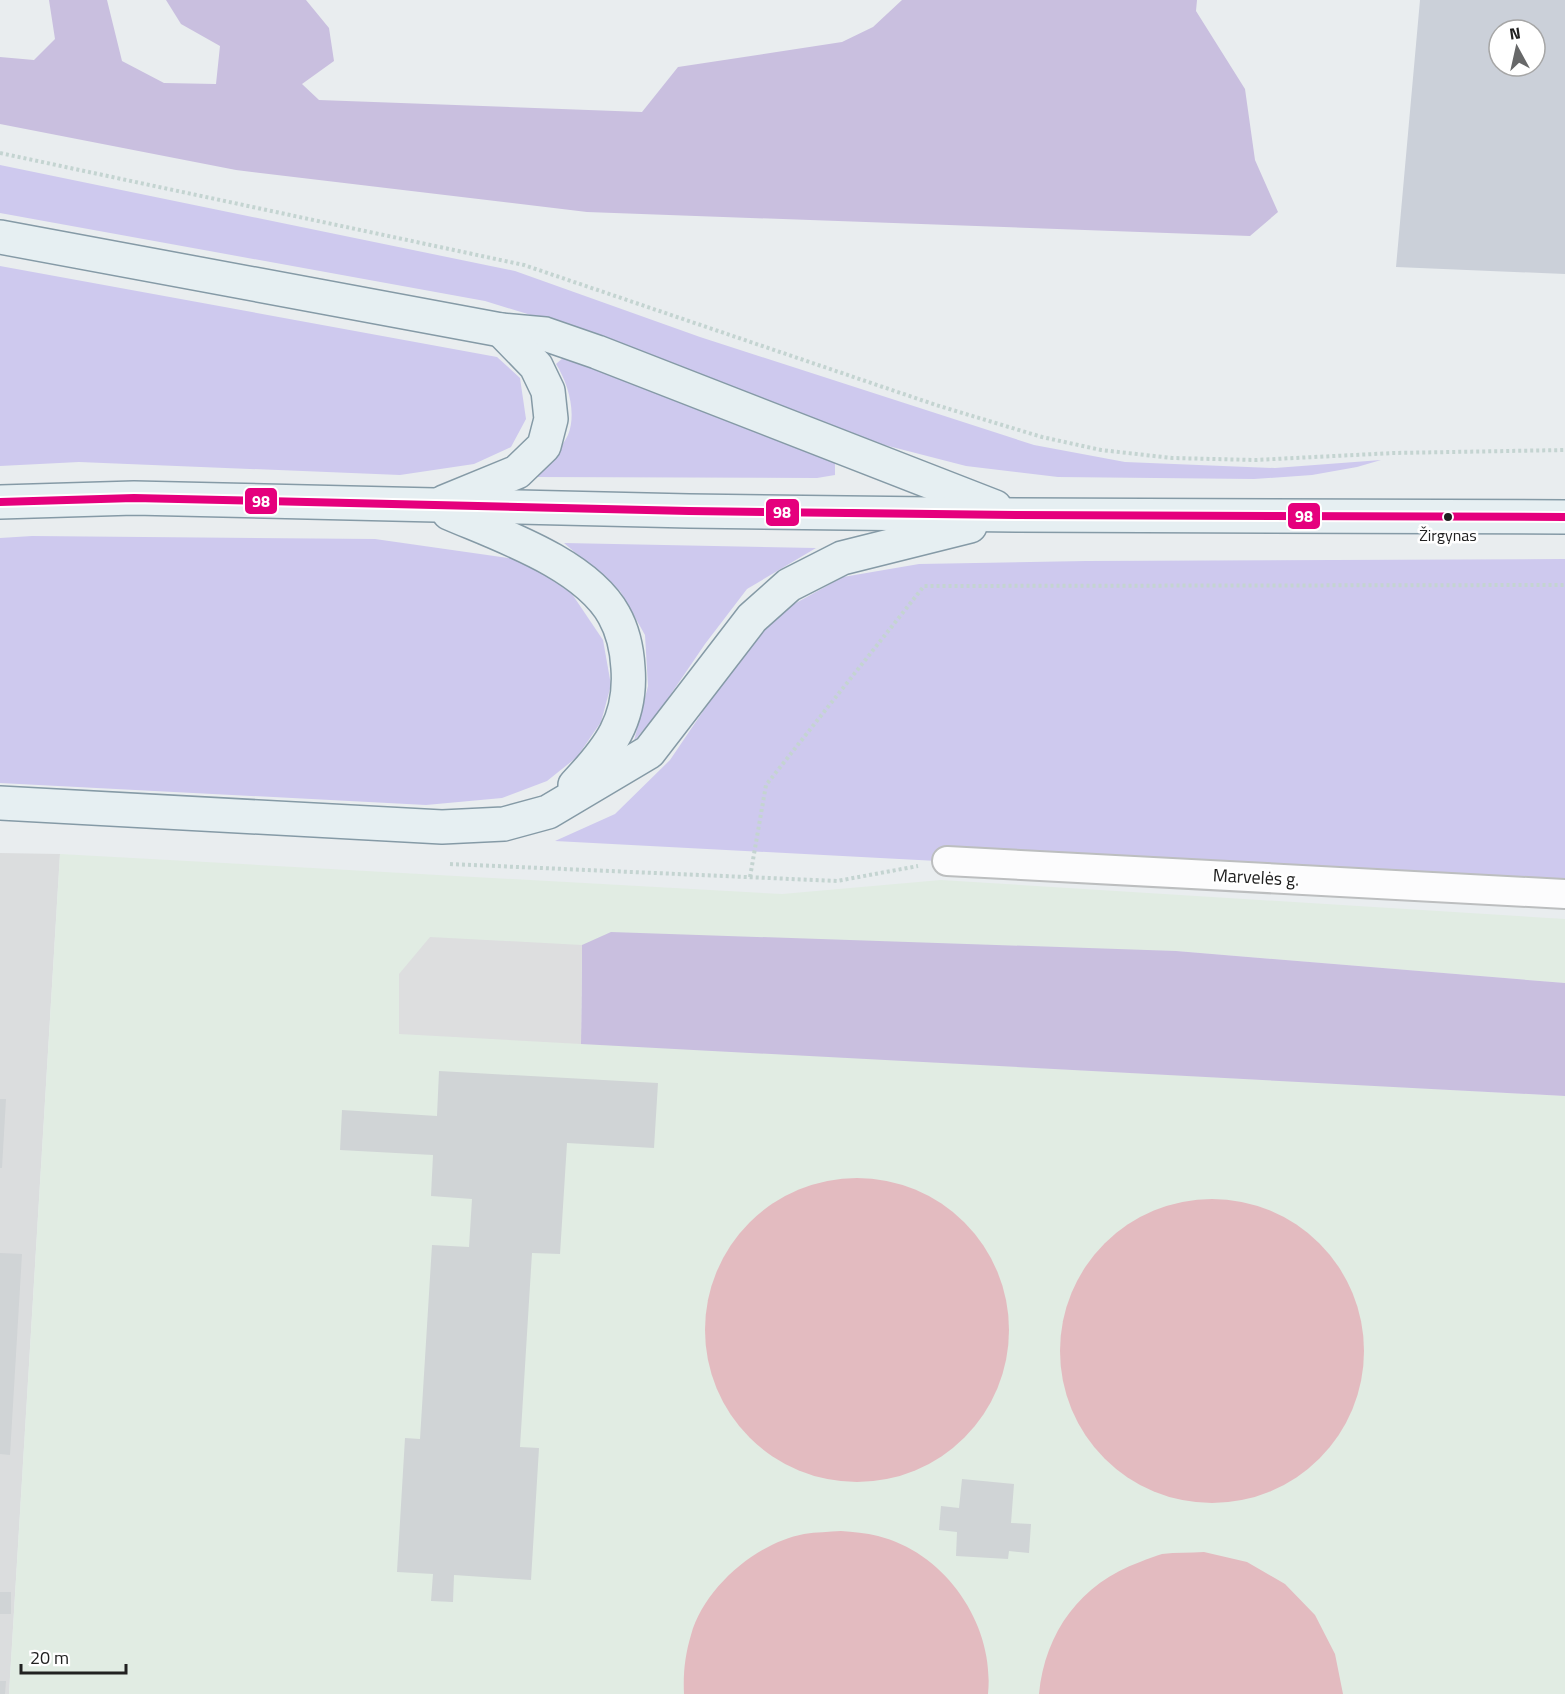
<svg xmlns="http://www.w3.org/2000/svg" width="1565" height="1694" font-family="'Titillium Web',sans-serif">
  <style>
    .residential { fill: #dbddde }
    .industrial { fill: #e1ece3 }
    .construction { fill: #cbd0d9; fill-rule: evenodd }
    .grass { fill: #cec9ee }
    .forest { fill: #c9bfdf }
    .parking { fill: #dddedf }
    .water { fill: #e3bbc0 }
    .building { fill: #d0d4d6 }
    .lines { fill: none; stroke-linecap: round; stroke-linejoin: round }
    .minor-casing { stroke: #bcbebf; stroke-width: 32 }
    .primary-casing { stroke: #859aa6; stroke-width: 36 }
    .path { stroke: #c4d4d1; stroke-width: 4; stroke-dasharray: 3 3; stroke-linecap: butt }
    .minor { stroke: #fcfcfd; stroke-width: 28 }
    .primary { stroke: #e6eff2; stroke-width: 33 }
    .bus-1-casing { stroke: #fff; stroke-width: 12 }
    .bus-1 { stroke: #e5007d; stroke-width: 8 }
    .bus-dot { fill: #212121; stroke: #fff; stroke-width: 2 }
    .labels { text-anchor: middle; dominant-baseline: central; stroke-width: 5; stroke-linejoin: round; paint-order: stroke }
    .bus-label { font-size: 16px; fill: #212121; stroke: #fff }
    .street-label { font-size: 18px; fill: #212121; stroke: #fff }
    .line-badge { stroke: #fff; stroke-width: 2 }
    .badge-label { font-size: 16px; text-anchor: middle; font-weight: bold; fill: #fff }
  </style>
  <rect width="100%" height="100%" fill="#e9edef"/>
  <polygon class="residential" points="0,853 60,854 9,1694 0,1694"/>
  <polygon class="industrial" points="60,854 782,894 941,880 1565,919 1565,983 1176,951 582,945 581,1043 1565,1096 1565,1694 9,1694"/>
  <path class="construction" d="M1420 0H1565V274L1396 267ZM1499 30H1535V66H1499Z"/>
  <g class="grass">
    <polygon points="0,165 515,271 700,337 1034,445 1125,462 1275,468 1381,460 1357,467 1312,475 1254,479 1058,477 966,466 865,440 570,327 485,301 0,213"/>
    <polygon points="0,266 497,357 520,378 526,419 511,447 474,464 400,475 79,462 0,466"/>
    <path d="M564 357 579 359 835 463V475L817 478 537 477C546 465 562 448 568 435 577 413 568 383 556 364Z"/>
    <polygon points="32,536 375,539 523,560 570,591 603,640 611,685 601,722 577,757 547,781 502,798 426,805 0,783 0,538"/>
    <polygon points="564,543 816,548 747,589 705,644 658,713 634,741 648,686 645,635 620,591"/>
    <polygon points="1565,559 1565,894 555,841 615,814 670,760 735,664 776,614 843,577 919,564 1086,561"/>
  </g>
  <g class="forest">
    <polygon points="49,0 107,0 122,61 164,83 216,84 220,46 181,24 166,0 306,0 329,28 334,61 302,84 319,100 642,112 678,67 842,42 873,27 902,0 1197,0 1196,11 1245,89 1255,160 1278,212 1250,236 587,212 236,170 0,124 0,57 34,60 55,39"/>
    <polygon points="611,932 1176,951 1565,983 1565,1096 581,1044 582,945"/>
  </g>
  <polygon class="parking" points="430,937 582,945 581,1044 399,1034 399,974"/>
  <g class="water">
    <circle cx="857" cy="1330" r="152"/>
    <circle cx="1212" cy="1351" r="152"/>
    <path d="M841 1531C853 1532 866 1533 878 1536 946 1553 995 1625 988 1694H684C683 1673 685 1655 691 1635 704 1588 756 1543 804 1534 816 1532 829 1532 841 1531Z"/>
    <path d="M1204 1552 1247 1562 1285 1584 1315 1615 1335 1654 1343 1694H1039C1045 1632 1081 1583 1140 1562 1147 1559 1155 1556 1162 1554 1176 1552 1190 1553 1204 1552Z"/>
  </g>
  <g class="building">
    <polygon points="439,1071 658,1083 654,1148 567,1143 560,1254 532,1253 520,1447 539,1448 531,1580 454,1575 453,1602 431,1601 433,1574 397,1572 405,1438 420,1439 432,1245 469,1247 472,1199 431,1196 433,1155 340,1150 342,1110 437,1116"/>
    <polygon points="0,1099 6,1099 2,1168 0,1168"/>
    <polygon points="0,1253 22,1254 10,1455 0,1454"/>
    <polygon points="962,1479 1014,1484 1011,1523 1031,1524 1029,1553 1009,1551 1008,1559 956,1556 957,1532 939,1530 941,1506 959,1508"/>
    <rect x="0" y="1592" width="11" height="22"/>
    <polygon points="0,1681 6,1681 5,1694 0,1694"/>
  </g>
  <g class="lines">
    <defs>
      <polyline id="minor" points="947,861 1565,894"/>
      <g id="primary">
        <polyline points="0,237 501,330 545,334 597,352 995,507"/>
        <polyline points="0,502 134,498 689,511 1016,515 1565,517"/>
        <polyline points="444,502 517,472 544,446 551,419 548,391 536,366 501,330"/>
        <path d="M449 513C500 535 586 564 614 615 623 631 627 650 628 668 632 720 609 749 575 785"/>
        <polyline points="0,803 442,827 504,824 548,812 649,752 752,618 789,585 842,558 970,526"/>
      </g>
    </defs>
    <use href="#minor" class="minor-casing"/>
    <use href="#primary" class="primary-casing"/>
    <g class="path">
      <polyline points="0,153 524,265 936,405 1042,437 1101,450 1172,458 1255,460 1394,453 1565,450"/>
      <polyline points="450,864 837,881 918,866"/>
      <polyline points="750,877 766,785 924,586 1565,585"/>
    </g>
    <use href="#minor" class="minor"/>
    <use href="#primary" class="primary"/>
    <defs>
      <polyline id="bus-1" points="0,502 134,498 689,511 1016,515 1565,517"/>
    </defs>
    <use href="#bus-1" class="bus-1-casing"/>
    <use href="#bus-1" class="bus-1"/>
  </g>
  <circle class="bus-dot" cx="1448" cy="517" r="5"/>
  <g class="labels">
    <g class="bus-label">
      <text x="1448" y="535">Žirgynas</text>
    </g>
    <g class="street-label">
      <text transform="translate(1256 877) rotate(3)">Marvelės g.</text>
    </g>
  </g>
  <g class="line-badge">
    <rect x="244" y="487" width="34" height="28" rx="6" fill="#e5007d"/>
    <rect x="765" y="498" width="35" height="29" rx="6" fill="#e5007d"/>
    <rect x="1287" y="502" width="34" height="28" rx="6" fill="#e5007d"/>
  </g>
  <g class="badge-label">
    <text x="261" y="507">98</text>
    <text x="782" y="518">98</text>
    <text x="1304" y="522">98</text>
  </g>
  <g transform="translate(1517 48) rotate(352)"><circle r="28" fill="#ffffff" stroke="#a6a6a6" stroke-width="1.5"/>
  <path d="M0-4.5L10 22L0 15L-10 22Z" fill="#676869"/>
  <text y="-9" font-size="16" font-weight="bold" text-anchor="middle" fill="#212121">N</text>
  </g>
  <path d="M21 1664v9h105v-9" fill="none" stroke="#212121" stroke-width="3"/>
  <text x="30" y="1664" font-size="18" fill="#212121" stroke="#ffffff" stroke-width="4.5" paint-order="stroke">20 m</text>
</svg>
